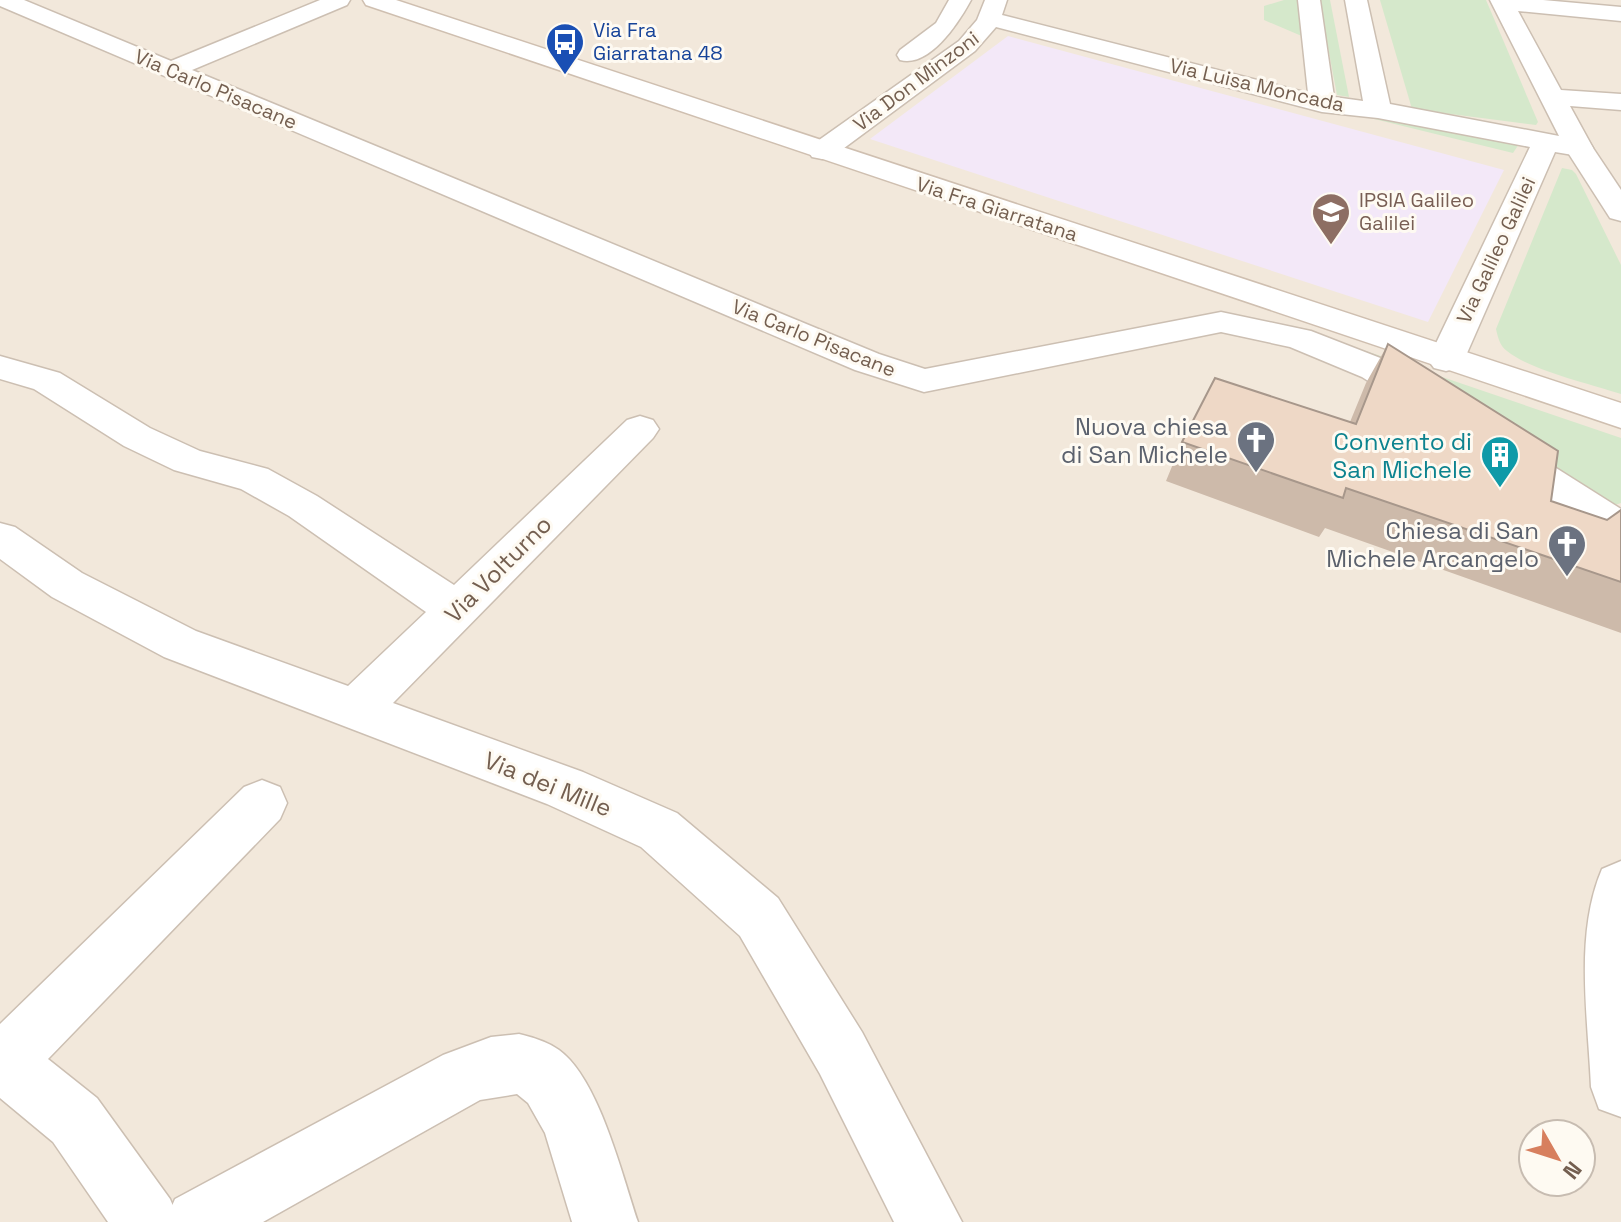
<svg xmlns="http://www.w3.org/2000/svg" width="1621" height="1222" font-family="'Space Grotesk',sans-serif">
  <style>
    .residential { fill: #f2e8db; fill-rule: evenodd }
    .education { fill: #f3e8f8 }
    .green { fill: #d5e8cb }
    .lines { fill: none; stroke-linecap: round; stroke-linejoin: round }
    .minor-casing { stroke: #ccbfb2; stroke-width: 3 }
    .tertiary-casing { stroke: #ccbfb2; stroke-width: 3 }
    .secondary-casing { stroke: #cfbfb0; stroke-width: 3 }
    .minor { fill: #fff; fill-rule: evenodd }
    .tertiary { fill: #fff; fill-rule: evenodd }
    .secondary { fill: #fff; fill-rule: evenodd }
    .wall { fill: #cdbaaa }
    .building { fill: #eed8c6; stroke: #a7978b; stroke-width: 2 }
    .labels { text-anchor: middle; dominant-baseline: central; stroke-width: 6; stroke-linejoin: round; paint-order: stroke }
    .far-transit-label { font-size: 20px; fill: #164399; stroke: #fefaf2; text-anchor: start }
    .far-street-label { font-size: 20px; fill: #745f50; stroke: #fefaf2 }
    .far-education-label { font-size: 20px; fill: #785e54; stroke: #fefaf2; text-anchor: start }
    .worship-label { font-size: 24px; fill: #5b616d; stroke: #fefaf2; text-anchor: end }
    .culture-label { font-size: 24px; fill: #0d838f; stroke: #fefaf2; text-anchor: end }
    .street-label { font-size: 24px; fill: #745f50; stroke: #fefaf2 }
  </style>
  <rect width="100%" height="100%" fill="#fbf6ec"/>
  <path class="residential" d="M0 0H1621V1222H0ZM1533 1134H1581V1182H1533Z"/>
  <polygon class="education" points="1008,36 1504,170 1428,322 870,139"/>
  <g class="green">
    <polygon points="1284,0 1301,0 1304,37 1264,20 1264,6"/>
    <polygon points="1319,0 1330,0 1349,97 1337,95"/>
    <polygon points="1380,0 1486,0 1538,122 1536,125 1412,109"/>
    <polygon points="1362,116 1521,141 1513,153"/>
    <path d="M1562 168 1572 170 1576 174 1621 265V394C1591 384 1530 370 1507 351 1500 346 1498 338 1496 329Z"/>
    <polygon points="1360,349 1621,438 1621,503 1606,508"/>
  </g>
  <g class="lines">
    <defs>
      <g id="minor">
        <polygon points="0,0 24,0 171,61 320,0 350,0 347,5 192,70 879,354 925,369 1221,312 1311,331 1388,361 1437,392 1442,400 1437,408 1424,412 1411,408 1362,377 1290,347 1221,332 924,392 855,370 0,6"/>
        <path d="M949 0H971C959 22 930 68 900 60L897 55 900 50 936 23Z"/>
        <polygon points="985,0 1007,0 1002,15 1308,93 1298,0 1320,0 1334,97 1363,101 1345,0 1367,0 1390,104 1559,136 1490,0 1543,0 1621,7 1621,21 1518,11 1561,90 1621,94 1621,110 1570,106 1593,148 1589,154 1579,156 1555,152 1464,360 1458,368 1446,371 1434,368 1428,360 1530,147 1378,118 1322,112 996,27 975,51 832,157 822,159 812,157 808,151 812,145 959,41 977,20"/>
        <polygon points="0,356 60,373 150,428 200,451 268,469 317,496 454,585 627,420 640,416 653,420 659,429 653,438 393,703 583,772 677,813 778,898 862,1032 962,1222 894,1222 820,1074 740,936 641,847 547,804 164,657 52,597 0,559 0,523 15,527 82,573 196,631 348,686 426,612 289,516 241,489 174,470 124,446 34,389 0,379"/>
        <polygon points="1504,440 1518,444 1621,509 1621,544 1606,540 1490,462 1485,453 1490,444"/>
        <polygon points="262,780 280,787 287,803 280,819 48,1059 97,1098 170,1199 180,1222 108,1222 53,1142 0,1098 0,1024 244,787"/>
      </g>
      <g id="tertiary">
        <polygon points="1579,140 1589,142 1621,190 1621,221 1610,218 1565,148 1569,142"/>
        <path d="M1621 861V1117L1599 1109 1591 1087C1588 1017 1574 934 1602 869Z"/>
        <path d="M519 1034C532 1037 548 1042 559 1050 599 1079 622 1175 638 1222H572L545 1133 528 1103 517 1094 480 1100 263 1222H165L175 1199 443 1055 491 1037Z"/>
      </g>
      <polygon id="secondary" points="363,0 396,0 1621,403 1621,428 366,5"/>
    </defs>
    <use href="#minor" class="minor-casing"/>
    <use href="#tertiary" class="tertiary-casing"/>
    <use href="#secondary" class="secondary-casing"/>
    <use href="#minor" class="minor"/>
    <use href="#tertiary" class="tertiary"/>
    <use href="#secondary" class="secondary"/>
  </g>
  <polygon class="wall" points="1388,344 1551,501 1607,520 1621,510 1621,633 1325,528 1319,537 1166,481 1182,442 1350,422 1366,383"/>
  <polygon class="building" points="1388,344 1558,451 1551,501 1607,520 1621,510 1621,582 1346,488 1343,498 1182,442 1215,378 1356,424"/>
  <defs>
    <symbol id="bus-pin" viewBox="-11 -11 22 30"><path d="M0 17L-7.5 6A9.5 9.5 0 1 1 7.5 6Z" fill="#1a4fb4" stroke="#fefaf2"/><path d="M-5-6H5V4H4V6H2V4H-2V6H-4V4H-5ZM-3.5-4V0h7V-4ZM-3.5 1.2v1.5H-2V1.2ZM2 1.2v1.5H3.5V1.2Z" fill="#fff"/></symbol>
    <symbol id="school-pin" viewBox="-11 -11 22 30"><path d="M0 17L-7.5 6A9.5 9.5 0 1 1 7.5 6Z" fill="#8d6e63" stroke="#fefaf2"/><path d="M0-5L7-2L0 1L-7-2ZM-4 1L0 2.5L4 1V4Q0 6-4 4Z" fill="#fff"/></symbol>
    <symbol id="church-pin" viewBox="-11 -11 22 30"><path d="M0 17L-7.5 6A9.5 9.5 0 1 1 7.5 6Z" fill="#6b7280" stroke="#fefaf2"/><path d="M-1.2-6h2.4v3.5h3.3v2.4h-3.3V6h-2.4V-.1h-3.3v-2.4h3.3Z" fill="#fff"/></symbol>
    <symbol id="building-pin" viewBox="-11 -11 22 30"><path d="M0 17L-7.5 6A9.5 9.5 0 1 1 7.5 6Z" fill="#0f9aa8" stroke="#fefaf2"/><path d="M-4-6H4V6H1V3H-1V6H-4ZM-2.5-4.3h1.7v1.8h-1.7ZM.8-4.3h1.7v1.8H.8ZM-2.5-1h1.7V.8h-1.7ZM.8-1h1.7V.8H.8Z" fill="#fff"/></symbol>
  </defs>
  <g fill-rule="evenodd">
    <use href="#bus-pin" x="543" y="20" width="44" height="60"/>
    <use href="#school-pin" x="1309" y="190" width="44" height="60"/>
    <use href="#church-pin" x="1234" y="418" width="44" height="60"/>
    <use href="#building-pin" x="1478" y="433" width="44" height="60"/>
    <use href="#church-pin" x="1545" y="522" width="44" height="60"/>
  </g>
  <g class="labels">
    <g class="far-transit-label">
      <text x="593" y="30">Via Fra<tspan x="593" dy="23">Giarratana 48</tspan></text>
    </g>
    <g class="far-street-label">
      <text transform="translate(916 81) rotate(-37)">Via Don Minzoni</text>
      <text transform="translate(1257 85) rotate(13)">Via Luisa Moncada</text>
      <text transform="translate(216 89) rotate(23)">Via Carlo Pisacane</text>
      <text transform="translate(997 209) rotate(18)">Via Fra Giarratana</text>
      <text transform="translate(1496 250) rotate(-65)">Via Galileo Galilei</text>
      <text transform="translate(814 338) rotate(22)">Via Carlo Pisacane</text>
    </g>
    <g class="far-education-label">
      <text x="1359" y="200">IPSIA Galileo<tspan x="1359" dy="23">Galilei</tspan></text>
    </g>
    <g class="worship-label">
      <text x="1228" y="426">Nuova chiesa<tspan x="1228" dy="28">di San Michele</tspan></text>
      <text x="1539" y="530">Chiesa di San<tspan x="1539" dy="28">Michele Arcangelo</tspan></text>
    </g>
    <g class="culture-label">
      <text x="1472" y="441">Convento di<tspan x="1472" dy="28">San Michele</tspan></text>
    </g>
    <g class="street-label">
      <text transform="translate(498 569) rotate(-45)">Via Volturno</text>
      <text transform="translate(548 784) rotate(22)">Via dei Mille</text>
    </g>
  </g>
  <g transform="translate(1557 1158) rotate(129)"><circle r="38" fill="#fefaf2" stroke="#c7bcb1" stroke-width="2"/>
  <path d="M0-6L14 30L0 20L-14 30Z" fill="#d77f5e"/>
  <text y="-12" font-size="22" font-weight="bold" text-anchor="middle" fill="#745f50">N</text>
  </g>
</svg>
